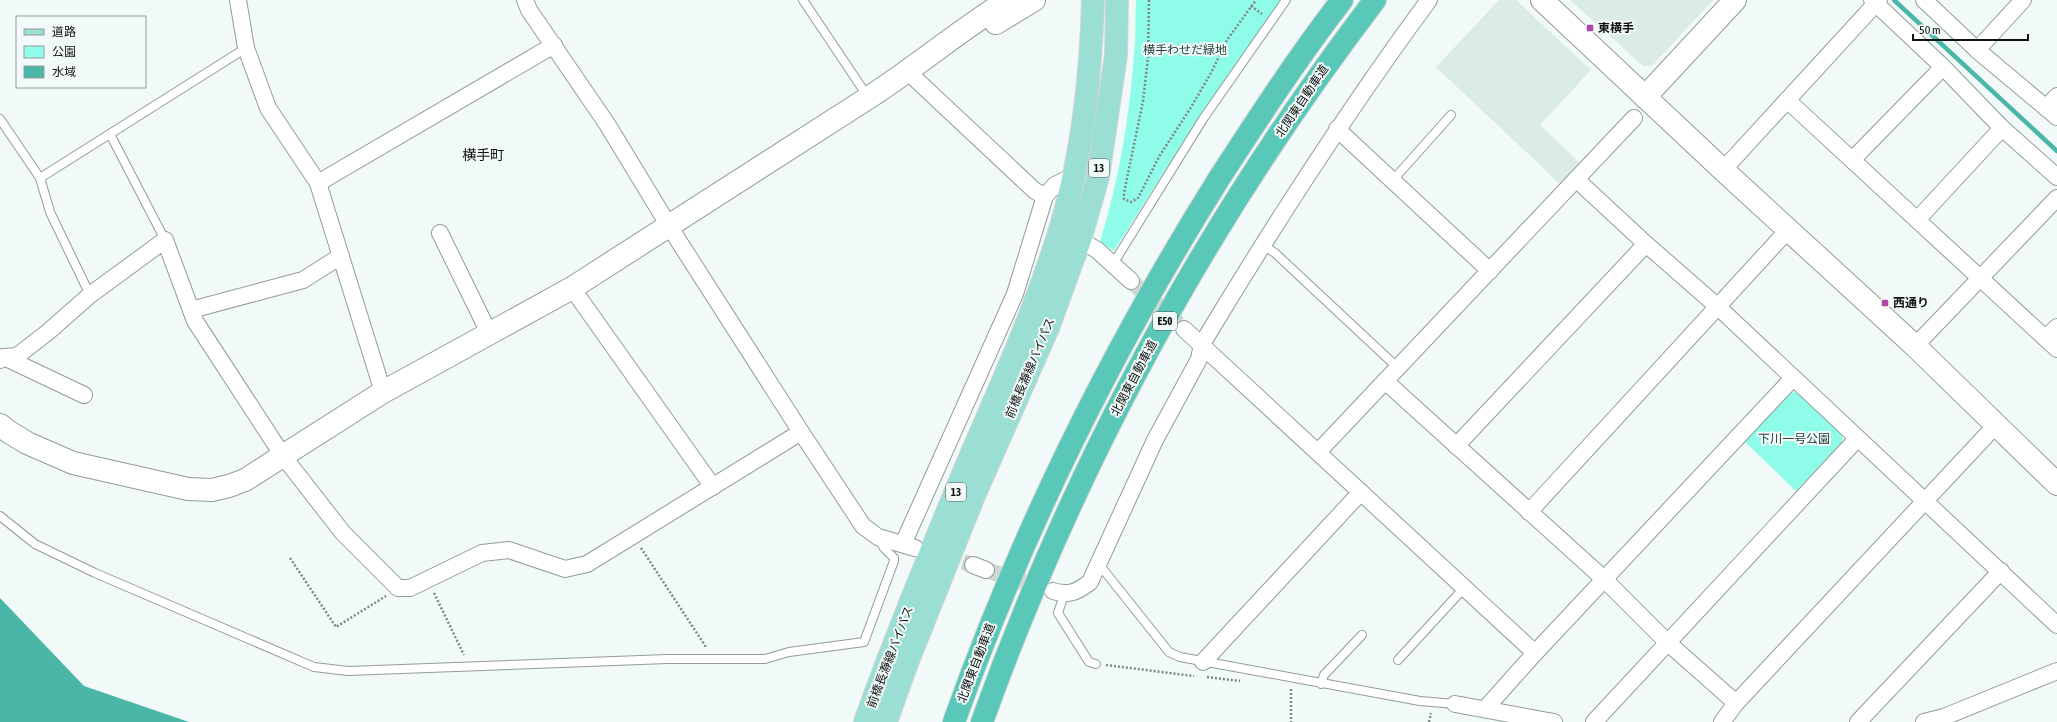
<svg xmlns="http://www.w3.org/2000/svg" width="2057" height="722" font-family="'Asap Condensed','Noto Sans JP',sans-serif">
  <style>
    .built { fill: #dbece8 }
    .green { fill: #8ffbe9 }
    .water { fill: #49b6a7 }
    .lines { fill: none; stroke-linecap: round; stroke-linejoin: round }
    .stream { stroke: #49b6a7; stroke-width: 4.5 }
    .street-tunnel { stroke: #cfd7d5; stroke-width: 16; stroke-dasharray: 16 8; stroke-linecap: butt }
    .lane-casing { stroke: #949c9a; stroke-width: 10 }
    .street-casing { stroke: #949c9a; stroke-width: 18 }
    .secondary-casing { stroke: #949c9a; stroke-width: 24 }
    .primary-casing { stroke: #d4d4d4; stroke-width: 24 }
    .highway-casing { stroke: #d4d4d4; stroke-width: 24 }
    .path { stroke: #808685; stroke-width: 2.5; stroke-dasharray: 2 2; stroke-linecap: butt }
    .lane { stroke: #fff; stroke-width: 8 }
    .street { stroke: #fff; stroke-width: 16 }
    .secondary { stroke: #fff; stroke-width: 22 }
    .primary { stroke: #9bded4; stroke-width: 22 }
    .highway { stroke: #59c8b8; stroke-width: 22 }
    .poi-dot { fill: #b347a6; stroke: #f1faf8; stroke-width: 1.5 }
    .labels { text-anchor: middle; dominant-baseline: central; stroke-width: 4; stroke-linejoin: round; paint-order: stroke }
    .shield { fill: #f1faf8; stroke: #535856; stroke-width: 1 }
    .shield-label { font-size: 11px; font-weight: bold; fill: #0f1211 }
    .poi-label { font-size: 12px; font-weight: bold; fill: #0f1211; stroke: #f1faf8; text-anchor: start }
    .park-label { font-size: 12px; fill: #263e3a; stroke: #f1faf8 }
    .street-label { font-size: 12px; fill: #0f1211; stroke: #f1faf8 }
    .quarter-label { font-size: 14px; fill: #0f1211; stroke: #f1faf8 }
  </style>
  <rect width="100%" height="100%" fill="#f1faf8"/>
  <g class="built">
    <polygon points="1499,0 1516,0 1591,70 1540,125 1582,165 1562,186 1436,67"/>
    <polygon points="1570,0 1713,0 1652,66 1643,66"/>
  </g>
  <g class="green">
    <path d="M1136 0H1281L1193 126 1114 251 1100 242C1120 177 1131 109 1135 40 1136 27 1135 13 1136 0Z"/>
    <polygon points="1797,392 1843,434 1842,443 1796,491 1743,440 1787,393"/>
  </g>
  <polygon class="water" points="0,598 84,686 189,722 0,722"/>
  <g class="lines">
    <polyline class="stream" points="1894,0 2057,151"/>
    <g class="street-tunnel">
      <polyline points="1131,281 1184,329"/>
      <polyline points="940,555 973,565"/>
      <polyline points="986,570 1046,589"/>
    </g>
    <defs>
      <g id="lane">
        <polyline points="803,0 868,97"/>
        <polyline points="0,119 40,178 246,48"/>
        <polyline points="110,134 165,240"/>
        <polyline points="40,178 50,212 90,295"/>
        <polyline points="1393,180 1451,115"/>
        <polyline points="1262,244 1275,253 1397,367"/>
        <polyline points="1113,264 1203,119 1286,0"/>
        <polyline points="0,516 35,544 95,573 314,667 348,671 667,659 765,659 789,652 864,642 894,561 894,558 884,548 878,537"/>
        <polyline points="1098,563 1169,652 1180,657 1420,701 1455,704"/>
        <polyline points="1064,595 1058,613 1089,662 1096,664"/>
        <polyline points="1398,660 1464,588"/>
        <polyline points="1321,684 1324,675 1362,635"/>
      </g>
      <g id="street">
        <polyline points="238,0 246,48 268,108 318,183 383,392"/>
        <polyline points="525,0 529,10 607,124 669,226 801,432 863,526 878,537 915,548"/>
        <polyline points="1872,0 1943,67 2002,128 2057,177"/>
        <polyline points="1924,0 1977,50 2057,117"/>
        <polyline points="1977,50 2023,0"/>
        <polyline points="908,72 1035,191 1045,196"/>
        <polyline points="1787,100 2057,349"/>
        <polyline points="2046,108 2057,96"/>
        <polyline points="1337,129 1490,271"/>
        <polyline points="1852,160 1943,67"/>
        <polyline points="1723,170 1879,0"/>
        <polyline points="1577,180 1646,244 1718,307 2057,625"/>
        <polyline points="318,183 554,45"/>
        <polyline points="1917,220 2002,128"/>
        <polyline points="440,233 489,333"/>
        <polyline points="1080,240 1097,250 1131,281"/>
        <polyline points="572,288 713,487"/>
        <polyline points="191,310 303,280 341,256"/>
        <polyline points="1184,329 1535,653"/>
        <polyline points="2046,338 2057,327"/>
        <polyline points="1915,346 2057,198"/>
        <polyline points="4,357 84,395"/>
        <polyline points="0,360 4,357 17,356 48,332 90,295 165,240 195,321 283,456 343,533 398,588 410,588 482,553 509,550 565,569 587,564 801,432"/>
        <polyline points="1385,381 1604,579 1667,642 1736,703"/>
        <polyline points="1456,446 1646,244"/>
        <polyline points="1318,452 1634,118"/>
        <polyline points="1529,512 1788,230"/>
        <polyline points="903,544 1015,294 1045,196 1055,185 1073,176"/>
        <polyline points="973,565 986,570"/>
        <path d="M1053 591C1069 596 1077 592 1090 582L1155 440 1199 359 1202 344C1273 226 1347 111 1429 0"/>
        <polyline points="1203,662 1361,492"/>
        <polyline points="1455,704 1554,722"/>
        <polyline points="1485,709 1535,653 1793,378"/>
        <polyline points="1594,722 1857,439"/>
        <polyline points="1722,722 1736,703 1996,425"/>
        <polyline points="1858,722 2001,571"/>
        <polyline points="1924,722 1944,717 2057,671"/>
      </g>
      <g id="secondary">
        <polyline points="1542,0 1723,170 1915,346 2057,484"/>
        <polyline points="996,23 1034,0"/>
        <polyline points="1645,97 1735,0"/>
        <path d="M0 425 9 432 27 443 73 463 188 489 212 490 229 486 245 480 383 392 572 288 868 98C916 67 960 30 1008 0"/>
      </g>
      <g id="primary">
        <path d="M865 722C897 632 934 543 971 455 1004 379 1038 303 1062 223 1083 151 1091 75 1093 0"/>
        <polyline points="886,722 907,663 973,498 1048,328 1080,240 1098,177 1116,55 1117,0"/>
      </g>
      <g id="highway">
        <path d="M954 722C1022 531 1112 349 1220 177 1259 117 1298 57 1342 0"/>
        <path d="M982 722C1075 463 1208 219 1375 0"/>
      </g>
    </defs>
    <use href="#lane" class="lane-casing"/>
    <use href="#street" class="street-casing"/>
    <use href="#secondary" class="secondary-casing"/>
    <use href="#primary" class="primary-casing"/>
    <use href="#highway" class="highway-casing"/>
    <g class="path">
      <polyline points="1149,0 1148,58 1143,101 1124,193 1124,199 1131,202 1138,198 1160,155 1190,109 1211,73 1227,40 1256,0"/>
      <polyline points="1251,6 1262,14"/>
      <polyline points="641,548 706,647"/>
      <polyline points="290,558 336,627 386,596"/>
      <polyline points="434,593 464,655"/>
      <polyline points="1106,665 1194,676"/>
      <polyline points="1207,677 1240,681"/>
      <polyline points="1291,689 1291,722"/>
      <polyline points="1429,722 1431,713"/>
    </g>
    <use href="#lane" class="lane"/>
    <use href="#street" class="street"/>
    <use href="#secondary" class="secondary"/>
    <use href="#primary" class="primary"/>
    <use href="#highway" class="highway"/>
  </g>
  <g class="poi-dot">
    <rect x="1586" y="24" width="8" height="8" rx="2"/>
    <rect x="1881" y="299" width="8" height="8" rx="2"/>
  </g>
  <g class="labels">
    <g class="shield">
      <rect x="1089" y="159" width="20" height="18" rx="3"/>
      <rect x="1153" y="312" width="24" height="18" rx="3"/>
      <rect x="946" y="483" width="20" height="18" rx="3"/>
    </g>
    <g class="shield-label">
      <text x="1099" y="168">13</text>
      <text x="1165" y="321">E50</text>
      <text x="956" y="492">13</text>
    </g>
    <g class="poi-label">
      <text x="1598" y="28">東横手</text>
      <text x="1893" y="303">西通り</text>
    </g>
    <g class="park-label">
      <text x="1185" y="50">横手わせだ緑地</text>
      <text x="1794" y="439">下川一号公園</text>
    </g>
    <g class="street-label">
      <text transform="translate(1302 101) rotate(-56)">北関東自動車道</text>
      <text transform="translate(1030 368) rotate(-67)">前橋長瀞線バイパス</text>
      <text transform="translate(1134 378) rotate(-62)">北関東自動車道</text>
      <text transform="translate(890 657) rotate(-69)">前橋長瀞線バイパス</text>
      <text transform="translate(976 663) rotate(-69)">北関東自動車道</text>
    </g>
    <g class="quarter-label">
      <text x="483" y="155">横手町</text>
    </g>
  </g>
  <rect x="16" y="16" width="130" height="72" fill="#f1faf8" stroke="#979d9c"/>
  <rect x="24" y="29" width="20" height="6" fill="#9bded4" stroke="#979d9c"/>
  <text x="52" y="36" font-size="12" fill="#0f1211">道路</text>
  <rect x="24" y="46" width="20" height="12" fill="#8ffbe9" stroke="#979d9c"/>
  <text x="52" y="56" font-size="12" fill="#0f1211">公園</text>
  <rect x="24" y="66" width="20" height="12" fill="#49b6a7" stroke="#979d9c"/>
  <text x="52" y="76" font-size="12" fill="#0f1211">水域</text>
  <path d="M1913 34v6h115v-6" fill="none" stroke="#0f1211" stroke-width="2"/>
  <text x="1919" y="34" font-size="12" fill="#0f1211" stroke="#f1faf8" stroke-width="3" paint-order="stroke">50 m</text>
</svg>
